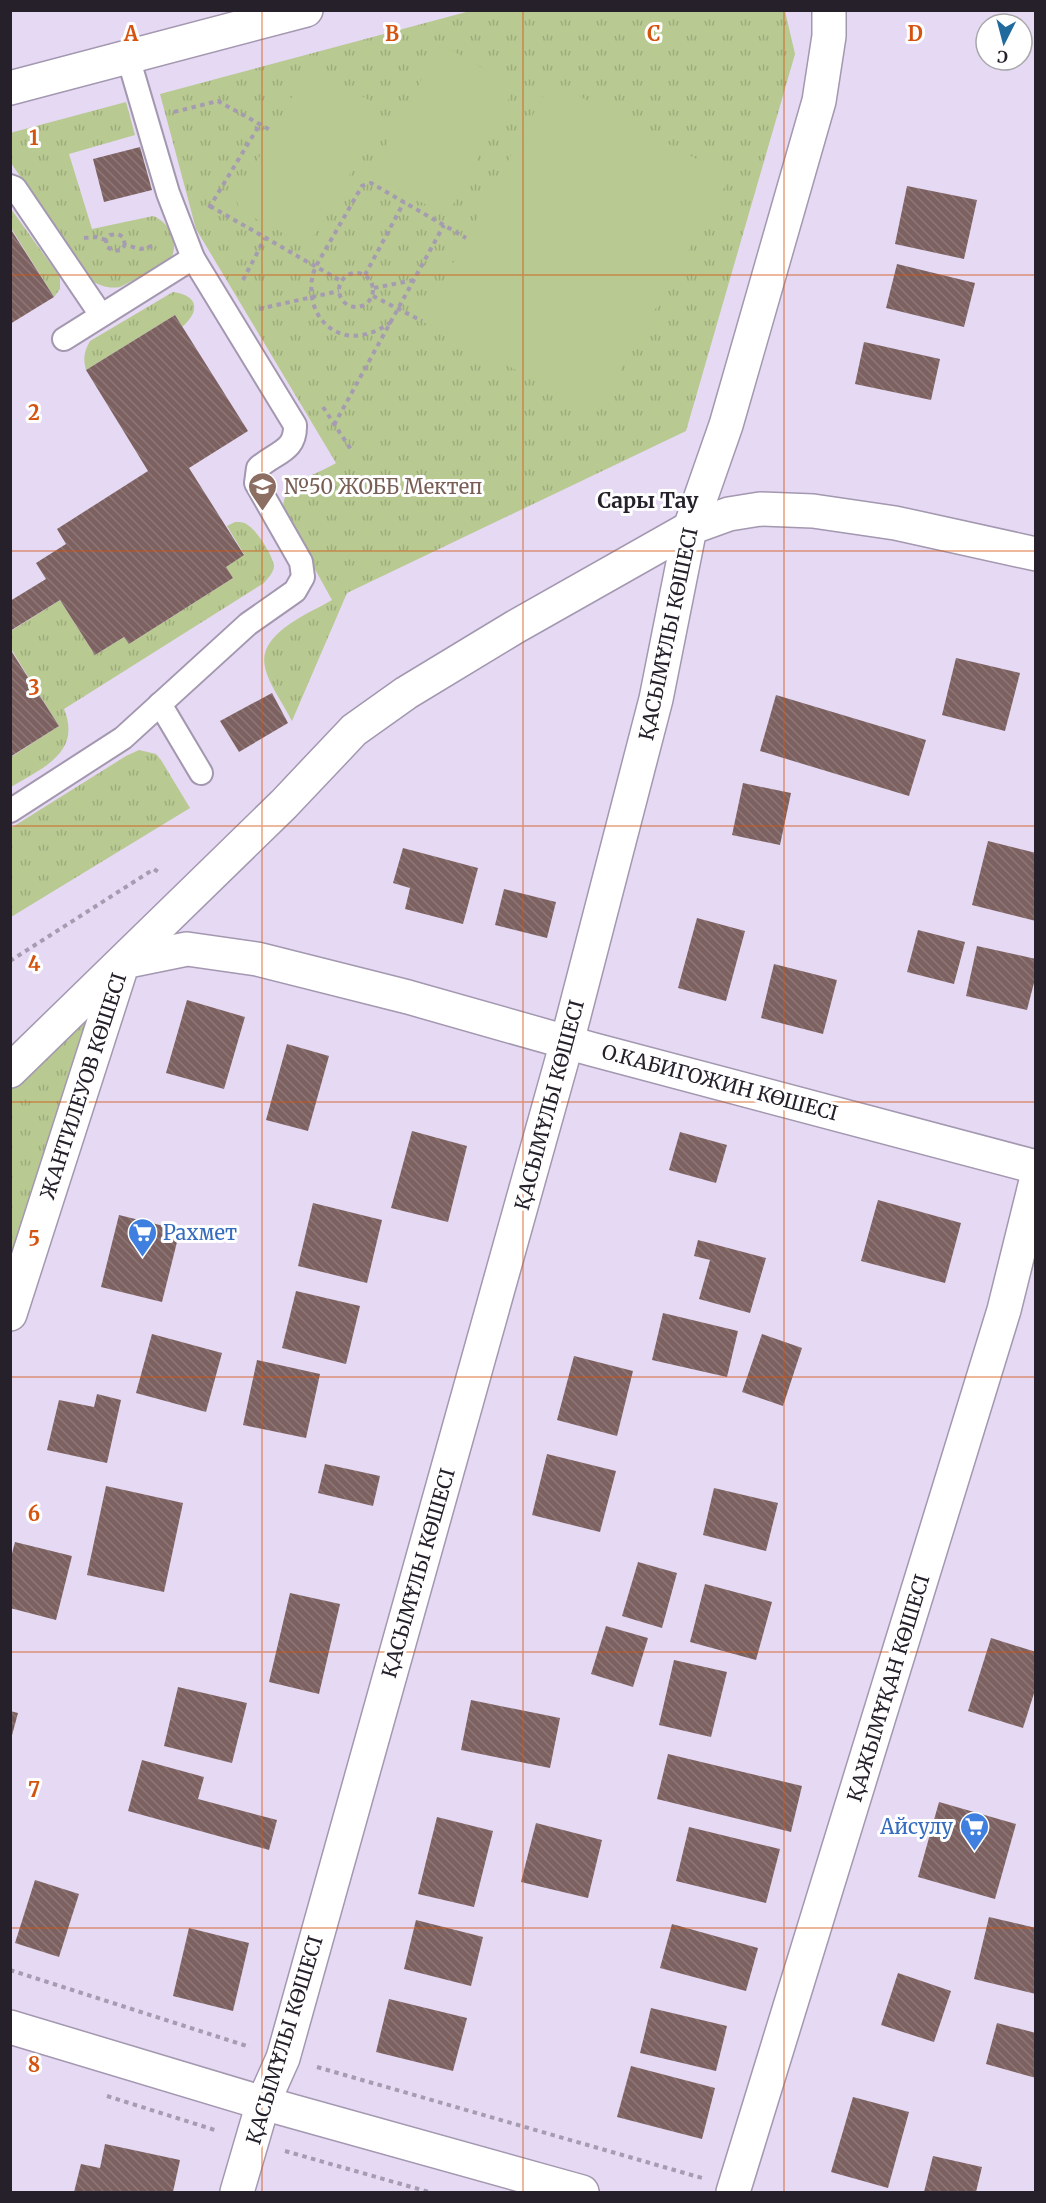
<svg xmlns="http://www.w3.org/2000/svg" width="1046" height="2203" font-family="Merriweather,serif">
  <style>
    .grass { fill: url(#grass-tufts) }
    .pitch { fill: #b8c991 }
    .building { fill: url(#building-back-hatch) }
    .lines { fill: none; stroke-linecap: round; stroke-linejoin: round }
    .service-casing { stroke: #a398b0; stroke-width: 26 }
    .minor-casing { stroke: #a398b0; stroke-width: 36 }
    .path { stroke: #a69cb1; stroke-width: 4; stroke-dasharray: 4.5 4.5; stroke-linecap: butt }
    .service { stroke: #fff; stroke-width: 22 }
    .minor { stroke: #fff; stroke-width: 33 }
    .grid { fill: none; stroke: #d4530f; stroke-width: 1.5; stroke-opacity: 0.55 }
    .labels { text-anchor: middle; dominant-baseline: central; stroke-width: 6; stroke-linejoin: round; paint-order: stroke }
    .education-label { font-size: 20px; fill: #785e54; stroke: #fff; text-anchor: start }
    .street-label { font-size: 20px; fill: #25202a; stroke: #fff }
    .shop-label { font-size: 20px; fill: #366cbe; stroke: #fff; text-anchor: start }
    .neighbourhood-label { font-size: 21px; font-weight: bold; fill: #25202a; stroke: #fff }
    .grid-label { font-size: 20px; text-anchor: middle; font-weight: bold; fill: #d4530f; stroke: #fff; stroke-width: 6; stroke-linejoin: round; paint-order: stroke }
  </style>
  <defs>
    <pattern id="grass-tufts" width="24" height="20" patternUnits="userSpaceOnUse" patternTransform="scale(1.5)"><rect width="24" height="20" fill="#b8c991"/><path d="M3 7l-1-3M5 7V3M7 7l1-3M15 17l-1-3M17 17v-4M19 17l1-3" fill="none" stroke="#9eac7d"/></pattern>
    <pattern id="building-back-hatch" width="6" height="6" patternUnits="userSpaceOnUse" patternTransform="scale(1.5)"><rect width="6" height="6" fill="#7d6160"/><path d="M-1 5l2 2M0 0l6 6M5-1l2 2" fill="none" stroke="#8d7878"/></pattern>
  </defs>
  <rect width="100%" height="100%" fill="#e5d9f3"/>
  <g class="grass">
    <path d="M470 11H785L795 54 686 431 347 593 292 721C284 705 268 683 265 667 257 634 308 614 332 600L284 513C278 483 315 476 336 463L196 229 160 94Z"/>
    <path d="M126 102 135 135 69 154 92 229 153 216C171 222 182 249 167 263L120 287C109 289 100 286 91 280L11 163 10 133Z"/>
    <polygon points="11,209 60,277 60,289 54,297 11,228"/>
    <path d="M173 292C198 295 201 311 182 327L175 315 86 370C83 358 84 352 90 341Z"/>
    <path d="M235 522C241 522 245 522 249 526 257 531 274 557 274 567 273 573 268 578 264 583L64 709C82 753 42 768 11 787V757L59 726 11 649V631L60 600 95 655 124 637 129 644 233 578 226 567 244 554 227 526Z"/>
    <polygon points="139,750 156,754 161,760 190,808 11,917 11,828 126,756"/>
    <polygon points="123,962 11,1314 11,1071"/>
  </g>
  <g class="pitch">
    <polygon points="441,44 515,87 447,216 370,174"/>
    <path d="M313 72 322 74 374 103C382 112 381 116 377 127L320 227 314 235 306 241 294 239 241 211 236 200 300 82 306 76Z"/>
    <polygon points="551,81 730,177 597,412 422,321"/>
  </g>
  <g class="building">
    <polygon points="140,147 152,190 104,202 93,159"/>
    <polygon points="907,186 977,200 964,259 895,244"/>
    <polygon points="10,228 54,297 10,324"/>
    <polygon points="897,264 975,283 964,327 886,308"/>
    <polygon points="175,315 248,431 189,468 244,555 226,567 233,578 129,644 124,637 95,655 60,600 10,631 10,601 46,579 36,563 66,544 57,529 148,471 86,370"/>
    <polygon points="864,342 940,359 931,400 855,384"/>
    <polygon points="10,649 59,726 10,757"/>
    <polygon points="956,658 1020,673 1005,731 942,715"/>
    <polygon points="272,693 288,723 239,752 220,721"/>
    <polygon points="776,695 926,740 909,796 760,751"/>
    <polygon points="743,783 791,793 780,845 732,835"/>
    <polygon points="988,841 1036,853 1036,921 972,905"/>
    <polygon points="403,848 478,868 463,924 405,909 410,888 393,883"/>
    <polygon points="504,889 556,902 547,938 495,925"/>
    <polygon points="697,918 745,931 726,1001 678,988"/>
    <polygon points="918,930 965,942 954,984 907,972"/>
    <polygon points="977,946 1036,959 1036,975 1027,1010 966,996"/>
    <polygon points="774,964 837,980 823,1034 761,1018"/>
    <polygon points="187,1000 245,1017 224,1089 166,1073"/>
    <polygon points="287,1044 329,1056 308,1131 266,1120"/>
    <polygon points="412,1131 467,1146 448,1222 391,1208"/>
    <polygon points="680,1132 727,1145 716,1183 669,1170"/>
    <polygon points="878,1200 961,1223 945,1283 861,1261"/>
    <polygon points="313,1203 382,1220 367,1283 298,1266"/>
    <polygon points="119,1215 180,1230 162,1302 101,1287"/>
    <polygon points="698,1240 766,1258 750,1313 699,1299 710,1260 694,1256"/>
    <polygon points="296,1291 360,1306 346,1364 282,1348"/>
    <polygon points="663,1313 738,1331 727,1377 652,1360"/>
    <polygon points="152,1334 222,1353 206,1412 136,1393"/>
    <polygon points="762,1334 802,1348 783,1406 742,1392"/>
    <polygon points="574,1356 633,1371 617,1436 557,1420"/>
    <polygon points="257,1360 320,1374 306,1438 243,1425"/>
    <polygon points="97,1394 121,1400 107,1463 47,1450 59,1400 94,1407"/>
    <polygon points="547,1454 616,1471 600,1532 532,1515"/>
    <polygon points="325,1464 380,1476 373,1506 318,1493"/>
    <polygon points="106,1486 183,1503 164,1592 87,1575"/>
    <polygon points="714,1488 778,1503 766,1551 703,1535"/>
    <polygon points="15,1542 72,1556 56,1620 10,1608 10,1561"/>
    <polygon points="638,1562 677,1573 662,1628 622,1616"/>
    <polygon points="705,1584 772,1602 756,1660 690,1642"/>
    <polygon points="290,1593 340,1604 319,1694 269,1682"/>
    <polygon points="606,1626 648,1638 633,1687 591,1674"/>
    <polygon points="991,1638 1036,1652 1036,1687 1023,1728 968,1711"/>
    <polygon points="674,1660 727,1672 711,1737 659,1725"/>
    <polygon points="178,1687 247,1703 232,1763 164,1746"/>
    <polygon points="471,1700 560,1718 550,1768 461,1750"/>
    <polygon points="10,1711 18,1713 11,1739 10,1738"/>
    <polygon points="668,1754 802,1786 791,1832 657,1799"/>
    <polygon points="142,1760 204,1777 198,1799 277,1820 269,1850 128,1811"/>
    <polygon points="939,1802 1016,1824 995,1899 918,1877"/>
    <polygon points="437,1817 493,1831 474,1907 418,1894"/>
    <polygon points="536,1823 602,1840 588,1898 521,1882"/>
    <polygon points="689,1827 780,1849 766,1903 676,1881"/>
    <polygon points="35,1880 79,1894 59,1957 15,1943"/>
    <polygon points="989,1917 1036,1928 1036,1994 974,1979"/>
    <polygon points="416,1920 483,1937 471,1986 404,1969"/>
    <polygon points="672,1924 758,1948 746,1991 660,1968"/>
    <polygon points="189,1928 249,1943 233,2011 173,1996"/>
    <polygon points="898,1973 951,1991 934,2042 881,2025"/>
    <polygon points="389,1999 467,2018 453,2071 376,2052"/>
    <polygon points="651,2008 727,2026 716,2071 640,2053"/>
    <polygon points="997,2023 1036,2033 1036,2078 986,2064"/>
    <polygon points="631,2066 715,2088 702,2139 617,2117"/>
    <polygon points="853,2097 909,2112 888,2188 831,2172"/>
    <polygon points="105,2144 180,2160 173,2192 74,2192 81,2164 100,2168"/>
    <polygon points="933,2156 982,2167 976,2192 924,2192"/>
  </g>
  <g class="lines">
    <defs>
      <g id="service">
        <polyline points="10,186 15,188 101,315"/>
        <polyline points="64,339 193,258"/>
        <polyline points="160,704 201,773"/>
        <path d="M10 811 123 738 248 624 295 591 303 577 301 562 256 483 258 468C275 452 296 452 295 425L193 258 168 193 128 57"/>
      </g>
      <g id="minor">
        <polyline points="10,88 306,10"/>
        <polyline points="10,1071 284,804 354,730 406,693 515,627 690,528 729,514 760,509 813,511 895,523 1036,554"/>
        <polyline points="10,1314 123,962 187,949 257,959 408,997 591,1049 1036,1167"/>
        <polyline points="10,2027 263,2103 582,2192"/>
        <polyline points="237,2192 263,2103 283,2058 567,1042 656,699 690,528 726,425 819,101 829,36 829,10"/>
        <polyline points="733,2192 1004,1310 1036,1181"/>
      </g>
    </defs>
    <use href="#service" class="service-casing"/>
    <use href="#minor" class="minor-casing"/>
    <g class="path">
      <polyline points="174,112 218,101 272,131"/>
      <polyline points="210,206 341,281"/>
      <polyline points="209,208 260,124"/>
      <polyline points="84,238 96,237 106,240"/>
      <polyline points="125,245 123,237 118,234 110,235 106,240 107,247 114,251 121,250 125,245 141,249 152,246"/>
      <circle cx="356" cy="290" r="17"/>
      <polyline points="365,275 404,202"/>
      <polyline points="243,280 265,238"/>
      <polyline points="374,288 414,280"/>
      <polyline points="373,296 422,321"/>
      <polyline points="259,309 339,291"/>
      <path d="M391 322C379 331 362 338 346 335 315 328 304 293 316 266L362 186 371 183 466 238"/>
      <polyline points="323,407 352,451"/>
      <polyline points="334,425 444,225"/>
      <polyline points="10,961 154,869 161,874"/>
      <polyline points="10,1970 250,2047"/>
      <polyline points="317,2067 702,2178"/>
      <polyline points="107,2096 218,2131"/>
      <polyline points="285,2151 429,2192"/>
    </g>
    <use href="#service" class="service"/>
    <use href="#minor" class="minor"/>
  </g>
  <path class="grid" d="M262 10V2192M523 10V2192M784 10V2192M10 275H1036M10 551H1036M10 826H1036M10 1102H1036M10 1377H1036M10 1652H1036M10 1928H1036"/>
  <defs>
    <symbol id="school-pin" viewBox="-11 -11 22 30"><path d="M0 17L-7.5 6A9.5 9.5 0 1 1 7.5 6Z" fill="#8d6e63" stroke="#fff"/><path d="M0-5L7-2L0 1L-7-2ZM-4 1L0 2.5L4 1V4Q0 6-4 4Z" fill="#fff"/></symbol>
    <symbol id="supermarket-pin" viewBox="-11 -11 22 30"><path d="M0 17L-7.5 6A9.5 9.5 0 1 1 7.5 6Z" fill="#3f7fe0" stroke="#fff"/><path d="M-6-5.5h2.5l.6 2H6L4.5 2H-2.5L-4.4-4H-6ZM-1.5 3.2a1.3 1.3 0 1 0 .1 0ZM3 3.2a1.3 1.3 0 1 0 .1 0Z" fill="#fff"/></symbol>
  </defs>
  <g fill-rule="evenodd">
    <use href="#school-pin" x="246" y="470" width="33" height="45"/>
    <use href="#supermarket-pin" x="126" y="1216" width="33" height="45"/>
    <use href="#supermarket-pin" x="958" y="1810" width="33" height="45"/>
  </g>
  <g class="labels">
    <g class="education-label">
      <text x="284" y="486">№50 ЖОББ Мектеп</text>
    </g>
    <g class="street-label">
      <text transform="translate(668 634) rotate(-78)">ҚАСЫМҰЛЫ КӨШЕСІ</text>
      <text transform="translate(720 1082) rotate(15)">О.КАБИГОЖИН КӨШЕСІ</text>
      <text transform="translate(83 1086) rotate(-72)">ЖАНТИЛЕУОВ КӨШЕСІ</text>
      <text transform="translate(549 1105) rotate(-75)">ҚАСЫМҰЛЫ КӨШЕСІ</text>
      <text transform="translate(418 1573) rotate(-74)">ҚАСЫМҰЛЫ КӨШЕСІ</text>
      <text transform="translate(888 1688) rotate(-73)">ҚАЖЫМҰҚАН КӨШЕСІ</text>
      <text transform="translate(284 2040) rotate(-73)">ҚАСЫМҰЛЫ КӨШЕСІ</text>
    </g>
    <g class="shop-label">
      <text x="163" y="1232">Рахмет</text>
      <text x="953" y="1826" text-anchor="end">Айсулу</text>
    </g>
    <g class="neighbourhood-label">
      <text x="648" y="500">Сары Тау</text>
    </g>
  </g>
  <g class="grid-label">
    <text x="131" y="41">A</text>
    <text x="392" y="41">B</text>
    <text x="654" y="41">C</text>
    <text x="915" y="41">D</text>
    <text x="34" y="145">1</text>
    <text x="34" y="420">2</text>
    <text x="34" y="695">3</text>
    <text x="34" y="971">4</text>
    <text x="34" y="1246">5</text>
    <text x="34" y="1521">6</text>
    <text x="34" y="1797">7</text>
    <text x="34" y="2072">8</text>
  </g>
  <rect width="1046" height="2203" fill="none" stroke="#25202a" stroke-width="24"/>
  <g transform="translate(1004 42) rotate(186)"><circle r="28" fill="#ffffff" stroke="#a8a6aa" stroke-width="1.5"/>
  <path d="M0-4.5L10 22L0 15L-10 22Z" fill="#216a9e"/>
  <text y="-9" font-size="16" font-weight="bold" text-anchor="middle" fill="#25202a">С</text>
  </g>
</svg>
